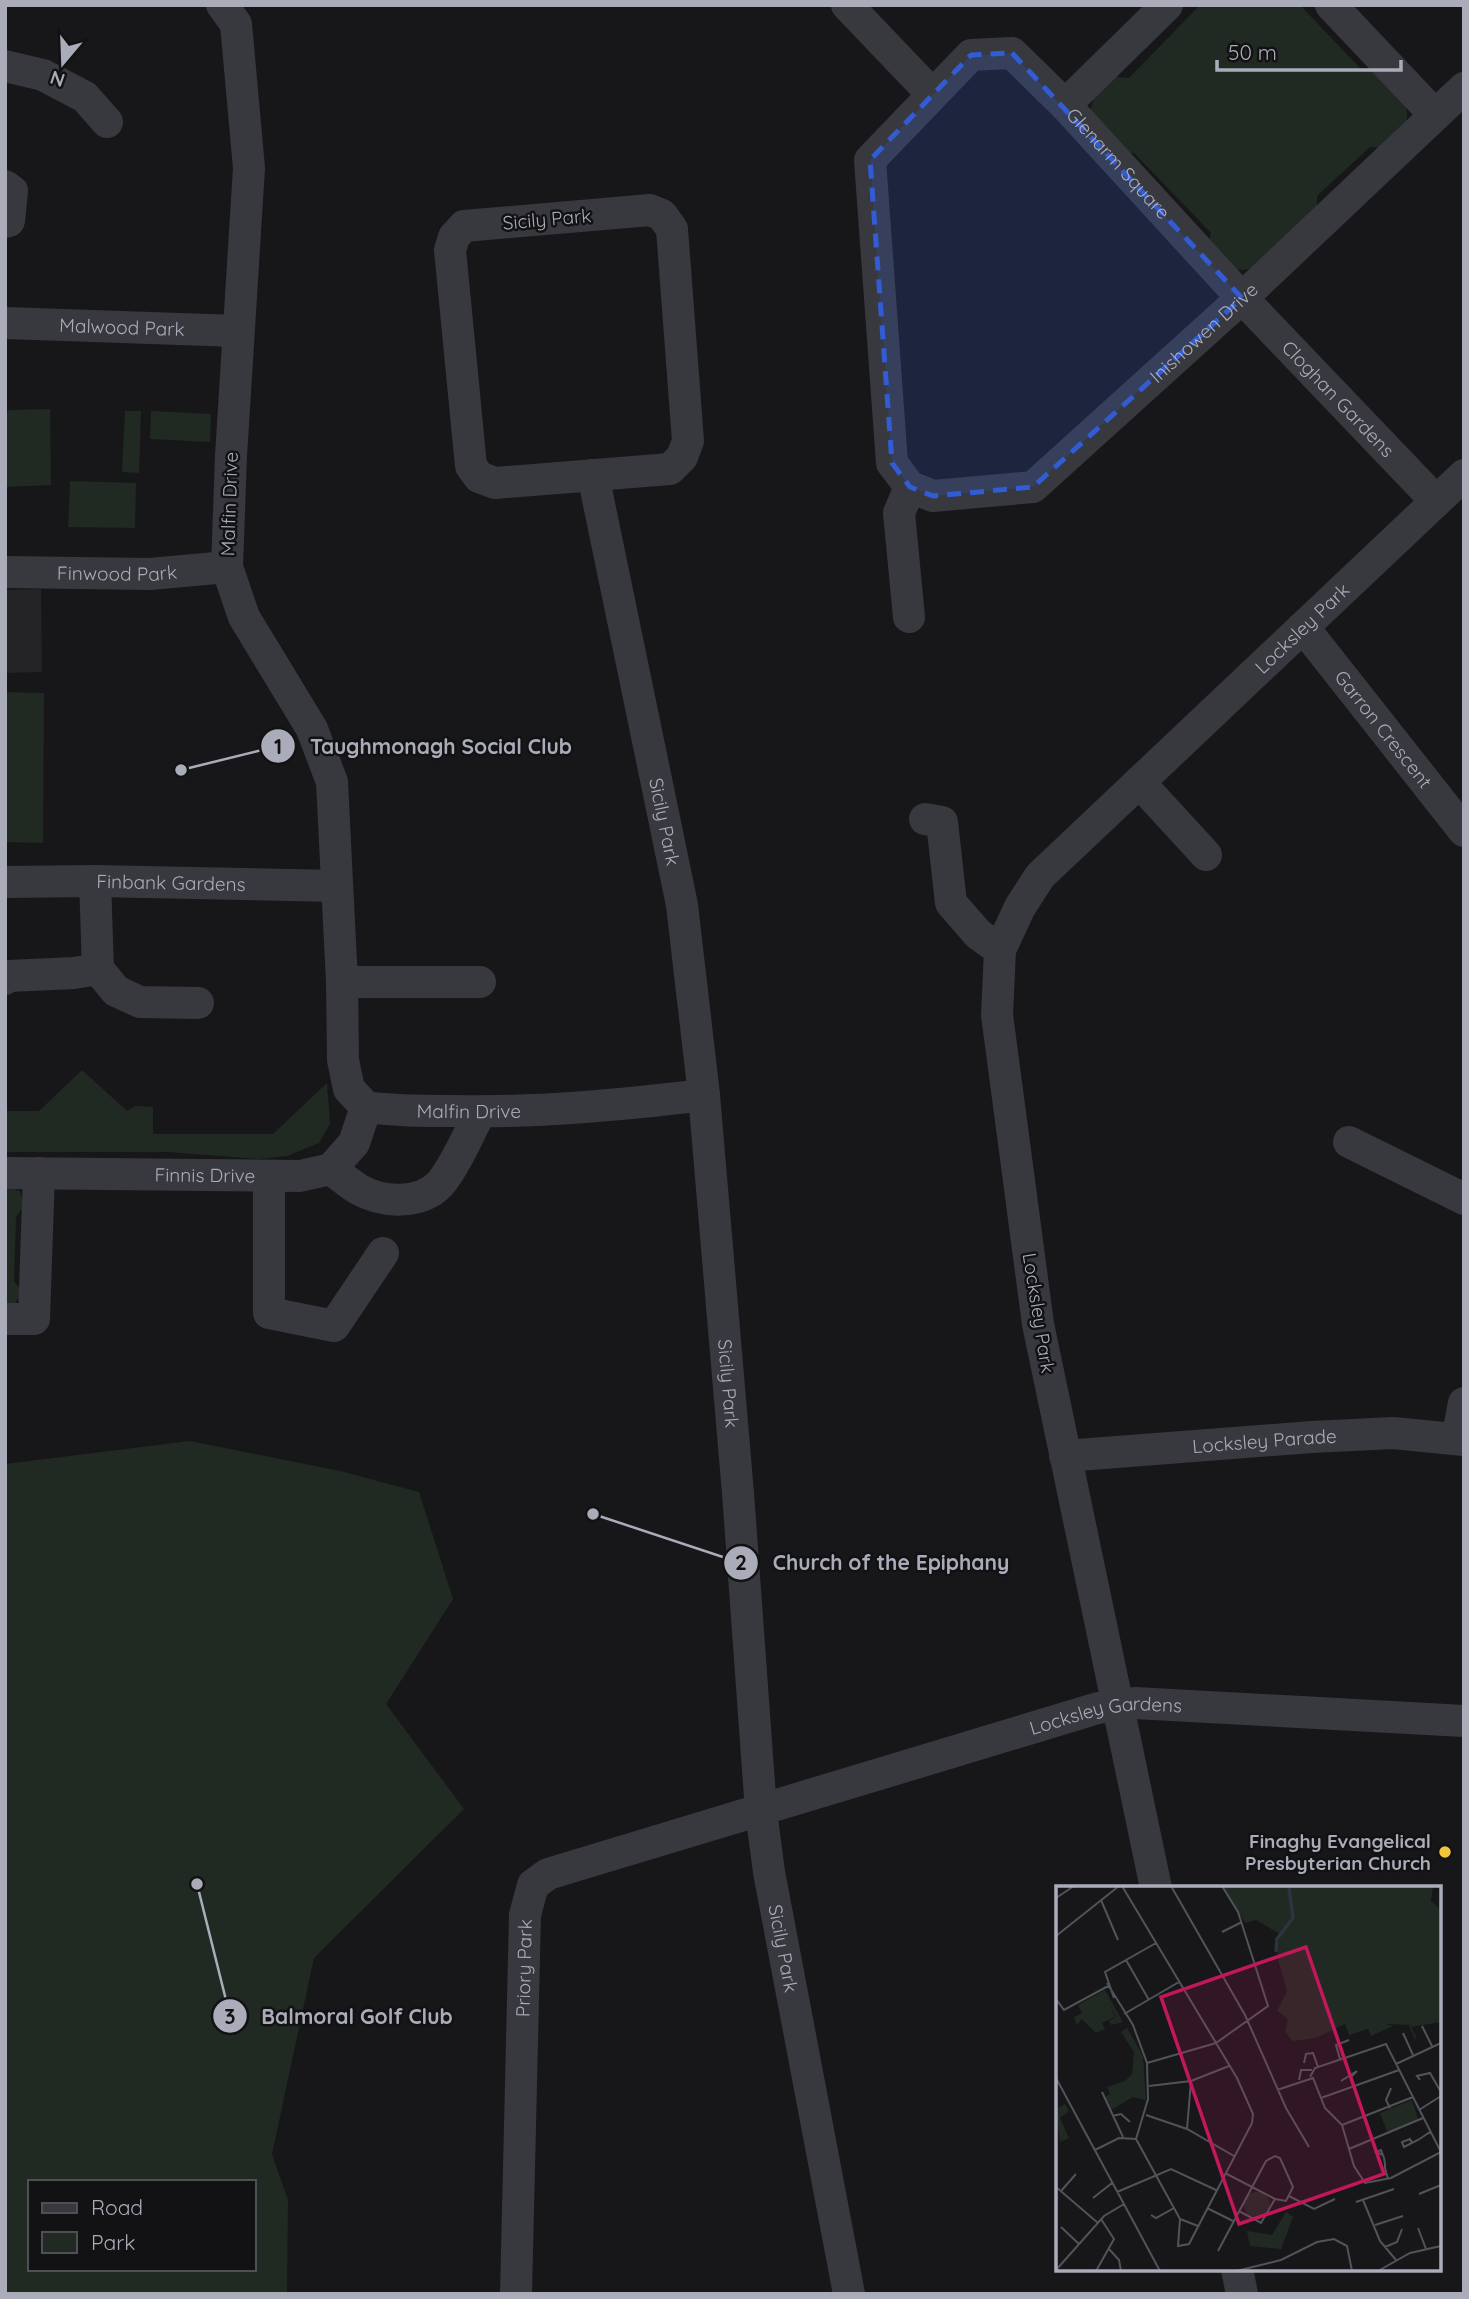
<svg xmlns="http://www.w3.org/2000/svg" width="1469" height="2299" font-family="Quicksand,sans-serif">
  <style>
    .built { fill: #242326 }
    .green { fill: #212923; fill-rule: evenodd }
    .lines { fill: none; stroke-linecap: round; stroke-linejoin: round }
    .minor { stroke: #38393e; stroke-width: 32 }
    .marked { fill: #325cd3; fill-opacity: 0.2; stroke: #325cd3; stroke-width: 5; stroke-dasharray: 14 9; stroke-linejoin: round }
    .poi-dot { fill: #efc639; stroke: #121214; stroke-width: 2.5 }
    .labels { text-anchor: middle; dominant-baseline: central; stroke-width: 5; stroke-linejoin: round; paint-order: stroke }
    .street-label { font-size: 19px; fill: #aaadb9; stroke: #121214 }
    .poi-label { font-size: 19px; font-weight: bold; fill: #aaadb9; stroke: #121214; text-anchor: end }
    .inset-river { fill: none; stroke: #2d343d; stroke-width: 3.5 }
    .inset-road { fill: none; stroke: #525359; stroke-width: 2 }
    .view { fill: #c2185b; fill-opacity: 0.15; stroke: #c2185b; stroke-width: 3.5 }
    .inset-edge { fill: none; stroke: #aaadb9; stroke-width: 3.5 }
    .leader { fill: none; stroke: #aaadb9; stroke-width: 2.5 }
    .callout-dot { fill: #aaadb9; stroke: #121214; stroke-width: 2.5 }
    .mark-label { font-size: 21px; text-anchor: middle; font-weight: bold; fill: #111 }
    .callout-label { font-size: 21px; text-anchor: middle; font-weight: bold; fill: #aaadb9; stroke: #121214; stroke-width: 5; stroke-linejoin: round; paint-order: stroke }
  </style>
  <rect width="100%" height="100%" fill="#171719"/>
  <polygon class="built" points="41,589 42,672 5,673 5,590"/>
  <g class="green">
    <path d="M1200 5H1300L1362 70H1375C1389 85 1418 105 1403 128 1397 135 1388 142 1381 148L1370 147 1317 196V208C1303 222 1259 272 1242 270 1228 269 1217 253 1208 243L1211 233 1134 153H1121L1090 110 1094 99 1114 77 1129 78Z"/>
    <polygon points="50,409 51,485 5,487 5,415 9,410"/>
    <polygon points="125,411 141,411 139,473 122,472"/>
    <polygon points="151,411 211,414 210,442 150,439"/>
    <polygon points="70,481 136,483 135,528 68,527"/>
    <polygon points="5,692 44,693 43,843 5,842"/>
    <polygon points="82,1070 127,1111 136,1106 153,1107 153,1134 273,1134 327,1083 330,1124 319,1143 287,1156 258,1159 167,1152 5,1152 5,1111 39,1111"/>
    <polygon points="5,1187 20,1191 24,1205 16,1217 14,1282 23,1291 15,1303 6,1306"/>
    <path d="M190 1441 340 1471 419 1492 453 1599 386 1704 464 1809 314 1958 272 2154 288 2200 287 2294H5V1464ZM30 2182H254V2269H30Z"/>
  </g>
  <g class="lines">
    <g class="minor">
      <path id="s1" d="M222 5 236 24 249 168 231 456 227 567 244 617 312 729 332 782 342 982 343 1060 349 1089 366 1107C395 1111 423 1111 452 1111 536 1113 620 1105 704 1095"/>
      <polyline points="847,5 932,94"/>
      <path id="s2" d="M1167 5 1065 105 1242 298 1436 501"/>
      <polyline points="1331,5 1435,115"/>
      <polyline points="5,66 43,75 85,97 107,122"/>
      <path id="s3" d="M1065 105 1012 53 971 55 870 160 892 463 910 487 933 496 1033 487 1242 298 1464 88"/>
      <polyline points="5,186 12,191 9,221 5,222"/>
      <polygon points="650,210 662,215 672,229 688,441 682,457 670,469 495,483 479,477 471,466 450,250 454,237 464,226"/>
      <path id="s4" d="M5 323 238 331"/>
      <path id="s5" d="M593 475 682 905 704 1095 738 1493 761 1811 769 1872 849 2294"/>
      <path id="s6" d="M5 572 150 574 227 567"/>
      <polyline points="909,617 899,513 910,487"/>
      <path id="s7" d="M1303 627 1464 831"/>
      <polyline points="1139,782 1206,855"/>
      <polyline points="925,819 942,822 951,903 978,934 1000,950"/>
      <polyline points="95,881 98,969 116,991 140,1002 198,1003"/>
      <path id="s8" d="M5 882 95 881 336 886"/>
      <polyline points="5,979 8,976 74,973 98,969"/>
      <polyline points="342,982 480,982"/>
      <polyline points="1349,1142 1464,1199"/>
      <path d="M331 1169C340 1176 349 1183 358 1189 382 1203 420 1205 440 1184 454 1168 470 1132 480 1112"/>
      <path id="s9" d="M5 1173 300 1176 331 1169 354 1143 366 1107"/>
      <polyline points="269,1176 269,1313 334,1326 383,1253"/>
      <polyline points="5,1319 34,1319 39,1173"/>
      <polyline points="1457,1439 1464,1403"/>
      <path id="s10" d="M1065 1456 1312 1437 1393 1433 1464 1440"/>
      <path id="s11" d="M1156 1888 1038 1324 997 1015 1000 950 1020 907 1040 876 1464 475"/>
      <polyline points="1237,2269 1242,2294"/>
      <path id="s12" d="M516 2294 525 1915 533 1885 548 1874 1098 1708 1135 1703 1464 1721"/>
    </g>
  </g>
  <path class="marked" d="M1012 53 1242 298 1033 487 933 496 910 487 892 463 870 160 971 55Z"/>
  <circle class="poi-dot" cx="1445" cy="1852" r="7"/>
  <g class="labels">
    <g class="street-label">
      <text stroke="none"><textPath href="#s2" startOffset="222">Glenarm Square</textPath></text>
      <text transform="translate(547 219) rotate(-5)">Sicily Park</text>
      <text stroke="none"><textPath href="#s4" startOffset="117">Malwood Park</textPath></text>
      <text stroke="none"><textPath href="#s3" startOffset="950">Inishowen Drive</textPath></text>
      <text stroke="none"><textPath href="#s2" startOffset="544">Cloghan Gardens</textPath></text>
      <text transform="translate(229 504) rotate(-88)">Malfin Drive</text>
      <text stroke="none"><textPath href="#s6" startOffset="112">Finwood Park</textPath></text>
      <text stroke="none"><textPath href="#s11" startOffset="1398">Locksley Park</textPath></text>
      <text stroke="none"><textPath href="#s7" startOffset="130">Garron Crescent</textPath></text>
      <text stroke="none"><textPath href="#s5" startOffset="354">Sicily Park</textPath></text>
      <text stroke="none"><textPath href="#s8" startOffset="166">Finbank Gardens</textPath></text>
      <text stroke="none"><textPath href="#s1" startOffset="1244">Malfin Drive</textPath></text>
      <text stroke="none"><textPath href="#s9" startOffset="200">Finnis Drive</textPath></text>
      <text transform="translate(1039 1313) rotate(81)">Locksley Park</text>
      <text stroke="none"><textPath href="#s5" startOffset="920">Sicily Park</textPath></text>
      <text stroke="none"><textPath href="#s10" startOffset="200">Locksley Parade</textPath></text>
      <text stroke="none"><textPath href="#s12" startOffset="1010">Locksley Gardens</textPath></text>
      <text stroke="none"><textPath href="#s5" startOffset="1488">Sicily Park</textPath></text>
      <text stroke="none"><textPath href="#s12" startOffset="326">Priory Park</textPath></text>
    </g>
    <g class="poi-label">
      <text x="1431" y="1841">Finaghy Evangelical<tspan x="1431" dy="22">Presbyterian Church</tspan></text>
    </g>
  </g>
  <g transform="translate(1056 1886)">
    <rect width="385" height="385" fill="#171719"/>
    <path d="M167 0H377L375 15 385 24V136L355 141 361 152 359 153 353 140 356 139 330 138 337 140 315 150 312 143 293 149 289 138 260 152 236 155 229 145 232 133 221 125 231 105 221 70 224 48 200 34 189 37ZM49 104 67 136 55 139 53 135 60 131 53 117 59 131 46 137 49 143 40 147 26 133 21 139 18 131 26 127 22 119ZM71 142 87 170 90 214 77 211 55 224 48 212 54 208 51 201 69 195 76 188 78 166 65 146ZM356 214 362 233 332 248 324 227ZM9 218 13 225 4 232 13 252 4 256 0 223ZM188 319a13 13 0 1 1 26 0a13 13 0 1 1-26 0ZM230 326 237 331 225 363 194 360 191 345 216 349Z" fill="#212923"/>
    <path class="inset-river" d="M220 66 221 53 237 32 233 2"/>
    <path class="inset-road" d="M66 0 181 192 197 228 196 237 133 358 122 360 124 333 142 340M115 0 189 129 230 222 253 261M0 12 18 0M45 14 62 54M166 46 186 36M0 50 63 0M70 74 93 114M51 97 77 139 91 177 92 213 80 253M58 112 49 86 100 57M0 113 8 124 54 99M68 128 123 96M366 140 376 160M347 147 357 169M284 173 280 159 293 154M91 177 160 157 212 120 182 26 166 0M248 177 250 168 257 167 262 181M340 178 385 157M0 192 104 385M243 194 245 184H256M364 194 361 190 374 187 385 206M285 195 301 185 295 191M93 200 135 195 173 180M221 204 257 192 269 222 286 239 298 280 309 297 335 292 385 266 330 158 259 182 254 191M46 206 67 251M265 212 343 184M334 222 330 214 335 202M363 224 385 210M90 229 131 243 178 270M56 230 65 228 74 236M286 239 357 211M131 243 135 195M356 257 354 253 346 256 348 261 362 254 374 246M293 263 367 232M39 264 63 252 80 253 124 333M327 269 320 266 325 264 328 272 329 278V282L332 293M169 287 219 313 205 337 183 325M0 301 42 337M5 305 20 288M61 306 115 283 160 304M363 308 385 299M233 310 258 323 279 313M37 312 56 297M307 314 324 355 340 374M300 316 338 303M151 322 177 335M95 329 100 332 118 322M319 339 347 330M5 341 23 358M362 342 370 363M329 361 341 356 346 343M53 363 63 374 65 385M162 365 210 275 219 270 224 272 237 301 230 315 219 313M0 384 48 330 68 318M40 385 58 353 45 333M180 385 225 374 261 356 278 353 291 360 296 385M322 385 354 367 385 360"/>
    <path class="view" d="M250 61 328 288 183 338 105 111Z"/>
    <rect width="385" height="385" class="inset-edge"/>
  </g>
  <path class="leader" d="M181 770L278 746M593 1514L741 1563M197 1884L230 2016"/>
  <g class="callout-dot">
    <circle cx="181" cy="770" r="7"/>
    <circle cx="593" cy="1514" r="7"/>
    <circle cx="197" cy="1884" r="7"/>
    <circle cx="278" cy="746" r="18"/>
    <circle cx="741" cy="1563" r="18"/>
    <circle cx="230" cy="2016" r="18"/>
  </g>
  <g class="mark-label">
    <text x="278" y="754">1</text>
    <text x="741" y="1570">2</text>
    <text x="230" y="2024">3</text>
  </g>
  <g class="callout-label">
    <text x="441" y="754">Taughmonagh Social Club</text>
    <text x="891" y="1570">Church of the Epiphany</text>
    <text x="357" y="2024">Balmoral Golf Club</text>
  </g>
  <rect width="1469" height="2299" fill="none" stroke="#aaadb9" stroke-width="14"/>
  <rect x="28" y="2180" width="228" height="91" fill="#121214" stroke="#4f5056" stroke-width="2"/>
  <rect x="42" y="2203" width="35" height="10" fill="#38393e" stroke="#4f5056" stroke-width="2"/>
  <text x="91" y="2215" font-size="21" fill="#aaadb9">Road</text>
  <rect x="42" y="2232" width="35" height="21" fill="#212923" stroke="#4f5056" stroke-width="2"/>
  <text x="91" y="2250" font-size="21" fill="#aaadb9">Park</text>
  <g transform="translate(63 63) rotate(199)" stroke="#121214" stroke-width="5" paint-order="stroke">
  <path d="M0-5L12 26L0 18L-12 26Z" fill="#aaadb9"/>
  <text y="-10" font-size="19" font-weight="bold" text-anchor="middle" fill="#aaadb9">N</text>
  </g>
  <path d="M1217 60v10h184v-10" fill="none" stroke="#aaadb9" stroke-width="3.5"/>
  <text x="1228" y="60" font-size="21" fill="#aaadb9" stroke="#121214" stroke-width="5" paint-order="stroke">50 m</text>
</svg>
